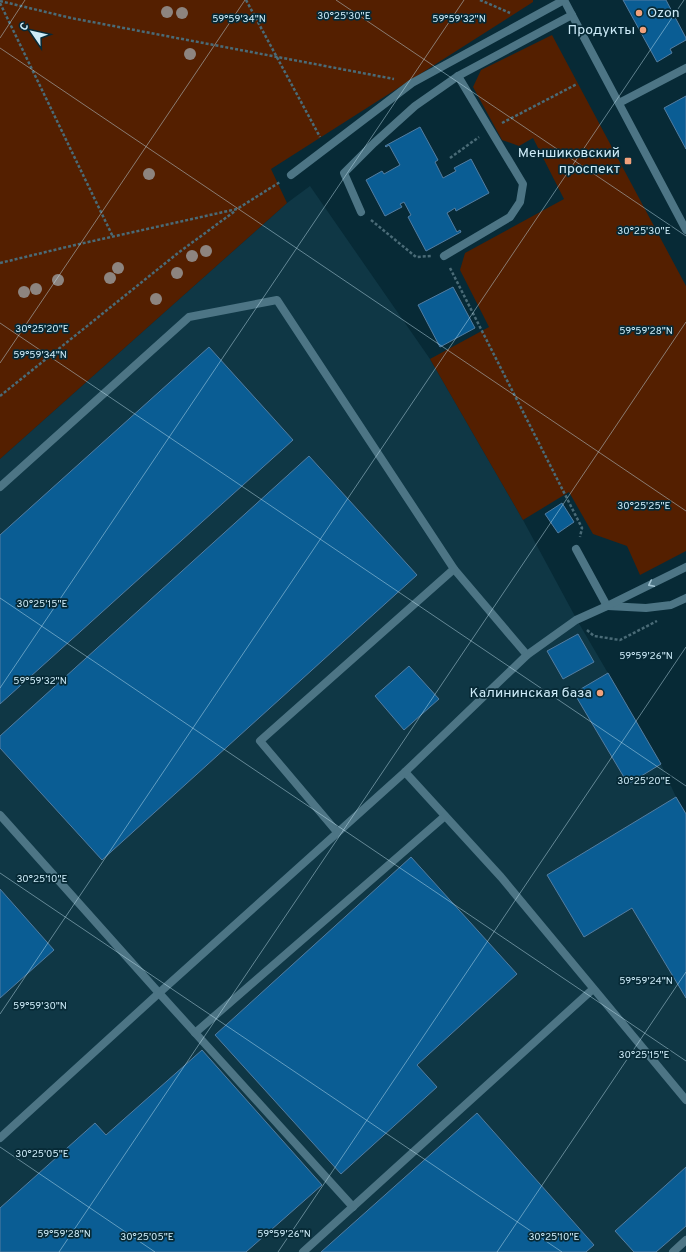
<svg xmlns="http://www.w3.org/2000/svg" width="686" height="1252" font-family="Overpass,sans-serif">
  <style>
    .built { fill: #0f3745 }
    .green { fill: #541f00 }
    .building { fill: #0a5d94; stroke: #537da1 }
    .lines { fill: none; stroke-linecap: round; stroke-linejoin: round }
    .path { stroke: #4a6b77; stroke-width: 2.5; stroke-dasharray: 3 2; stroke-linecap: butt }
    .lane { stroke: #4d7585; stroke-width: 8 }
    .street { stroke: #4d7585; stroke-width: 8 }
    .tree { fill: #8d847f }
    .oneway { stroke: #a0c2d0 }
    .ticks { fill: none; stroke: #cdebf8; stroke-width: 1; stroke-opacity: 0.45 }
    .poi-dot { fill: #f1a17c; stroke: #072a36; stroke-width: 1.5 }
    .labels { text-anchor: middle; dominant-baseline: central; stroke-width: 3.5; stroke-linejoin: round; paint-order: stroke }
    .poi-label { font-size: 14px; fill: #cdebf8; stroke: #072a36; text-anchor: end }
    .ticks-label { font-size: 10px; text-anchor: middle; fill: #cdebf8; stroke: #072a36; stroke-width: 3.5; stroke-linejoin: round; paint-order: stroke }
  </style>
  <rect width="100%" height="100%" fill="#072a36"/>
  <polygon class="built" points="310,186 430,359 523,520 577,620 661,764 676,797 686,812 686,1252 0,1252 0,459 287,203"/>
  <g class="green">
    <polygon points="0,0 533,0 533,2 271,169 287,203 0,459"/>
    <polygon points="552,35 686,286 686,551 640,575 627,546 593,534 569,492 523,520 430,359 489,327 460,270 465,253 564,199 533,138 519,146 502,140 473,87 481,70"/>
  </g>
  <g class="building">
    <polygon points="623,0 666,0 686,38 686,40 670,49 672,53 657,62"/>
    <polygon points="686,96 686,149 664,108"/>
    <polygon points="420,127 438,160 435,162 443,178 456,171 454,168 471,159 489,193 456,211 455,208 447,213 457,232 460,230 461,232 426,251 408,217 411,215 404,202 400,204 402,207 385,216 366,180 382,171 384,174 400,165 389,145 386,147 385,146"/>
    <polygon points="453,287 475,328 440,347 418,305"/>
    <polygon points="209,347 293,440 0,704 0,535"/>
    <polygon points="309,456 417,575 102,860 0,748 0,736"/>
    <polygon points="562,503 574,522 558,533 545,514"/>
    <polygon points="578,634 594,662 563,679 547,651"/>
    <polygon points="409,666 439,699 404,730 375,696"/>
    <polygon points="608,673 661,764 628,784 574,693"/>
    <polygon points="676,797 686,814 686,998 632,908 584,937 547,875"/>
    <polygon points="411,857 517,974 417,1065 437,1087 341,1174 215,1035"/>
    <polygon points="0,889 54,950 0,998"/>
    <polygon points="202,1050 322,1185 246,1252 0,1252 0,1208 95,1123 106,1135"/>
    <polygon points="477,1113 594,1245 586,1252 321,1252"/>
    <polygon points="686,1167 686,1226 656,1252 634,1252 615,1231"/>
  </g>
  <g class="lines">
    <g class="path">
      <polyline points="246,0 320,137"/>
      <polyline points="480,0 510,13"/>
      <polyline points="0,1 71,18 394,79"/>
      <polyline points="0,3 113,237"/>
      <polyline points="502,123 577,84"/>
      <polyline points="450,158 479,137"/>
      <polyline points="371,220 416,257 431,256"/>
      <polyline points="0,263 75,245 237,209 280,182"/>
      <polyline points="450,268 582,528 580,537"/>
      <polyline points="0,396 178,253 235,211"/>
      <polyline points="587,630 594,636 620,640 657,621"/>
    </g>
    <g class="lane">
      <polyline points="619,103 686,68"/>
      <polyline points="291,175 412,83 564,0"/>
      <polyline points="361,212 344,173 374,143 415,106 458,76 572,15"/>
      <polyline points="444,256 510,217 520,202 523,184 458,76"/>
      <polyline points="0,487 189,317 277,300 454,569 527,655"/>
      <polyline points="576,549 607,606"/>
      <polyline points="608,606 646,608 671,605 686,598"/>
      <polyline points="405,772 501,877 686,1100"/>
      <polyline points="0,815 159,993 353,1207"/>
      <polyline points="337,832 260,741 454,569"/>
      <polyline points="195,1033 445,816"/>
      <polyline points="0,1138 159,993 405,772 527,655 576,620 607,606 686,567"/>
      <polyline points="303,1252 593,989"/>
      <polyline points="673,1252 686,1240"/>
    </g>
    <polyline class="street" points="564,0 686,230"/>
  </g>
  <g class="tree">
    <circle cx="167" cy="12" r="6"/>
    <circle cx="182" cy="13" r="6"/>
    <circle cx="190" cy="54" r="6"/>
    <circle cx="149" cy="174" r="6"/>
    <circle cx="206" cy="251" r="6"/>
    <circle cx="192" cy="256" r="6"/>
    <circle cx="118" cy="268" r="6"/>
    <circle cx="177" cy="273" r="6"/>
    <circle cx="110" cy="278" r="6"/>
    <circle cx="58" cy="280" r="6"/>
    <circle cx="36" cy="289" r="6"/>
    <circle cx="24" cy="292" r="6"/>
    <circle cx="156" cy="299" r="6"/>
  </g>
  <defs><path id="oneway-chevron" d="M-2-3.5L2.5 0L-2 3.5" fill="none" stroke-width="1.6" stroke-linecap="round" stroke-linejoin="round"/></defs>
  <use class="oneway" href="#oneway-chevron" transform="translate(651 584) rotate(154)"/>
  <path class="ticks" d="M336 0 686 236M0 38 25 0M0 48 686 511M0 323 686 786M0 363 245 0M0 598 686 1061M0 688 464 0M0 873 562 1252M0 1014 684 0M0 1147 155 1252M59 1252 686 322M278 1252 686 647M497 1252 686 972"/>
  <g class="poi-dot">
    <circle cx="639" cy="13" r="4"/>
    <circle cx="643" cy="30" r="4"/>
    <rect x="624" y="157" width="8" height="8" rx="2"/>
    <circle cx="600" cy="693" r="4"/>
  </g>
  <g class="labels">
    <g class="poi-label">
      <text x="647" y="13" text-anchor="start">Ozon</text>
      <text x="635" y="30">Продукты</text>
      <text x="620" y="153">Меншиковский<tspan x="620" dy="16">проспект</tspan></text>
      <text x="592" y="693">Калининская база</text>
    </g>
  </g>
  <g class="ticks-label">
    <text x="344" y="19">30°25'30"E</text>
    <text x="239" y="22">59°59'34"N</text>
    <text x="459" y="22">59°59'32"N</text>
    <text x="644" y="234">30°25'30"E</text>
    <text x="42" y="332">30°25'20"E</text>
    <text x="646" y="334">59°59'28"N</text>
    <text x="40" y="358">59°59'34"N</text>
    <text x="644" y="509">30°25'25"E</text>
    <text x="42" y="607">30°25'15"E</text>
    <text x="646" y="659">59°59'26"N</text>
    <text x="40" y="684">59°59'32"N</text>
    <text x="644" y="784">30°25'20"E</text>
    <text x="42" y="882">30°25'10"E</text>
    <text x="646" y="984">59°59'24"N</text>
    <text x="40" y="1009">59°59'30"N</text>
    <text x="644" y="1058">30°25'15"E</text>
    <text x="42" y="1157">30°25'05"E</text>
    <text x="64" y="1237">59°59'28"N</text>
    <text x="284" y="1237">59°59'26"N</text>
    <text x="147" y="1240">30°25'05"E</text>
    <text x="554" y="1240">30°25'10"E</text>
  </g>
  <g transform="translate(32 32) rotate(304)" stroke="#072a36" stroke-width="3" paint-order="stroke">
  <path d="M0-3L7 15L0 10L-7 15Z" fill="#cdebf8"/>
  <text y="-6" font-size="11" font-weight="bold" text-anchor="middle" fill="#cdebf8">С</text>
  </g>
</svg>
